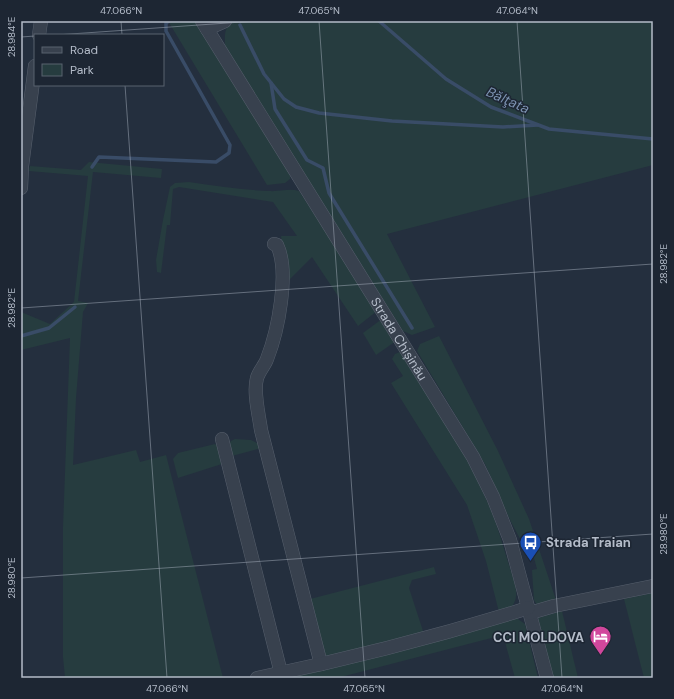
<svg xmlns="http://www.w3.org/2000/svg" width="674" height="699" font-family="'DM Sans',sans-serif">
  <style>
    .green { fill: #263c3f }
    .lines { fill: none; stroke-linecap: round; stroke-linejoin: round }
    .stream { stroke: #394c67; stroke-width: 3.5 }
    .minor-casing { stroke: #565f6c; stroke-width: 14 }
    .minor { stroke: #38414e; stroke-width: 13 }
    .ticks { fill: none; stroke: #b4bcc9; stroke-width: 1; stroke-opacity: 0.45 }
    .labels { text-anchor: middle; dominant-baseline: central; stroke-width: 3; stroke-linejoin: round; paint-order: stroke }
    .street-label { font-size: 13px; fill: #b4bcc9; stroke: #1d2633 }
    .poi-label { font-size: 13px; font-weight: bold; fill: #b4bcc9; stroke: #1d2633; text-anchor: start }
    .water-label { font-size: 14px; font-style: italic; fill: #7c92b1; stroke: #1d2633 }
    .neatline { fill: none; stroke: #b4bcc9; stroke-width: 1.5 }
    .ticks-label { font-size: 10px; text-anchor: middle; fill: #b4bcc9 }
  </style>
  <rect width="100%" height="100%" fill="#242f3e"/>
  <g class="green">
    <polygon points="168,21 194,21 290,174 290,179 285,183 267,185"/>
    <path d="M235 21H653V165L387 234 435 327 412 335 403 331 225 47C225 35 223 27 235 21Z"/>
    <polygon points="89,162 162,169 161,178 93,172 78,301 88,303 83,312 76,398 73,465 136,450 140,462 166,455 223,678 65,678 63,657 63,527 70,338 21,350 21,312 50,324 74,302 88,176 29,171 30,166 81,170"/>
    <path d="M189 182C216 186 242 190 269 191 279 192 289 188 299 191L377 311 358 326 312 257 288 281 281 236H297L273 202 179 187 173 189 170 225H167L161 273 157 272 156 260 163 220 170 187 175 183Z"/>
    <polygon points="382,319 396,341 376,355 363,333"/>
    <polygon points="439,336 498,451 529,519 556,600 537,605 534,600 532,570 537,569 531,547 525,548 511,522 485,464 417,351 420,344"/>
    <path d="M400 352C431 399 463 447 486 499 496 520 502 543 509 565 512 576 520 592 514 603 511 610 505 610 499 612L486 561 467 505 391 383 403 376 392 359 395 354Z"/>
    <polygon points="235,439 251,440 259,444 261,448 232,456 229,444 231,441"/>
    <polygon points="215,444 221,449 225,463 178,478 173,459 178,453"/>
    <polygon points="434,567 436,574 412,580 409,588 423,631 428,634 328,659 324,653 310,599"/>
    <polygon points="653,593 653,678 644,678 624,599"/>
    <polygon points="562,611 578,678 553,678 538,618"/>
    <polygon points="515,617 525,624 538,678 515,678 503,635 337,678 291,678 291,675"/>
  </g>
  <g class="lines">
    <g class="stream">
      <polyline points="379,21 446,79 491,107 549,129 653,139"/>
      <polyline points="240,25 264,74 284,99 296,107 319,113 392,121 503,127 538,125"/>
      <polyline points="271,83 275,109 307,160 323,168 329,193 412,328"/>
      <polyline points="92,167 99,157 216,162 229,153 230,145 166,31 166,23 169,21"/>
      <polyline points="21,336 49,328 75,307"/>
    </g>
    <defs>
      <g id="minor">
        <path id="s1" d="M202 21 473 457 493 497 510 540 547 678"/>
        <polyline points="207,29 225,21"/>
        <polyline points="39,35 41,21"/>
        <polyline points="21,188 22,166 35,66"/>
        <path d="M274 244 277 245C290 272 278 331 267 359 265 365 259 371 257 378 253 392 259 415 261 430L321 664"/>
        <polyline points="222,439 281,673"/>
        <polyline points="530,613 554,606 653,586"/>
        <path d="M257 678C349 659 439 636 528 608"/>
      </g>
    </defs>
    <use href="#minor" class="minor-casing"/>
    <use href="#minor" class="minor"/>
  </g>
  <path class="ticks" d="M121 21 122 35M319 21 365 678M517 21 562 678M56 35 256 21M21 37 35 36M125 85 167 678M21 308 653 264M21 578 653 534"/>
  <defs>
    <symbol id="bus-pin" viewBox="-11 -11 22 30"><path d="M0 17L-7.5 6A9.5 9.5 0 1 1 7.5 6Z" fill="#1a4fb4" stroke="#1d2633"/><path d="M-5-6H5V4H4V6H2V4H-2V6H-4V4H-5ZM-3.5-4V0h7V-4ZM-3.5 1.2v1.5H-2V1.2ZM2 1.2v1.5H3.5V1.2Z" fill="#fff"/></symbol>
    <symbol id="hotel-pin" viewBox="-11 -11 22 30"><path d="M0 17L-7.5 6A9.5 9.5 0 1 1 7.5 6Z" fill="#d1479c" stroke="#1d2633"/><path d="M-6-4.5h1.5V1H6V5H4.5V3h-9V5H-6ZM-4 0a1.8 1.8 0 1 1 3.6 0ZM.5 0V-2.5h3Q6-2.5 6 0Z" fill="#fff"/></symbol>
  </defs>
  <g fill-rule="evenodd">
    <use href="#bus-pin" x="518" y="530" width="25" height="34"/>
    <use href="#hotel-pin" x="588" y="624" width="25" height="34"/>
  </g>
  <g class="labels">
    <g class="street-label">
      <text stroke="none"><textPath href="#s1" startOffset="374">Strada Chișinău</textPath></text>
    </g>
    <g class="poi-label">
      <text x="546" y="542">Strada Traian</text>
      <text x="584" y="637" text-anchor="end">CCI MOLDOVA</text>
    </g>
    <g class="water-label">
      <text transform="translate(508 100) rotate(24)">Bălţata</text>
    </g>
  </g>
  <rect width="674" height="699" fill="none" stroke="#1d2633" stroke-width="44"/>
  <rect x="34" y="34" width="130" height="52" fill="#1d2633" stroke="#59626f"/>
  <rect x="42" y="47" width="20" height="6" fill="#38414e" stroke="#59626f"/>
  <text x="70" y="54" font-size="12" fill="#b4bcc9">Road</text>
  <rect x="42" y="64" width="20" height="12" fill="#263c3f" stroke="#59626f"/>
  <text x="70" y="74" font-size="12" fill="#b4bcc9">Park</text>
  <rect x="22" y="22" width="630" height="655" class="neatline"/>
  <g class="ticks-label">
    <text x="121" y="14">47.066°N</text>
    <text x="319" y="14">47.065°N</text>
    <text x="517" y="14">47.064°N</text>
    <text transform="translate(11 37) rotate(-90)" y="4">28.984°E</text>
    <text transform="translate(663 264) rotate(-90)" y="4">28.982°E</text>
    <text transform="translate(11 308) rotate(-90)" y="4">28.982°E</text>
    <text transform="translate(663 534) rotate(-90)" y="4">28.980°E</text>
    <text transform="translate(11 578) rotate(-90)" y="4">28.980°E</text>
    <text x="167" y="692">47.066°N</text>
    <text x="364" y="692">47.065°N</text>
    <text x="562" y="692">47.064°N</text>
  </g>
</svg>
